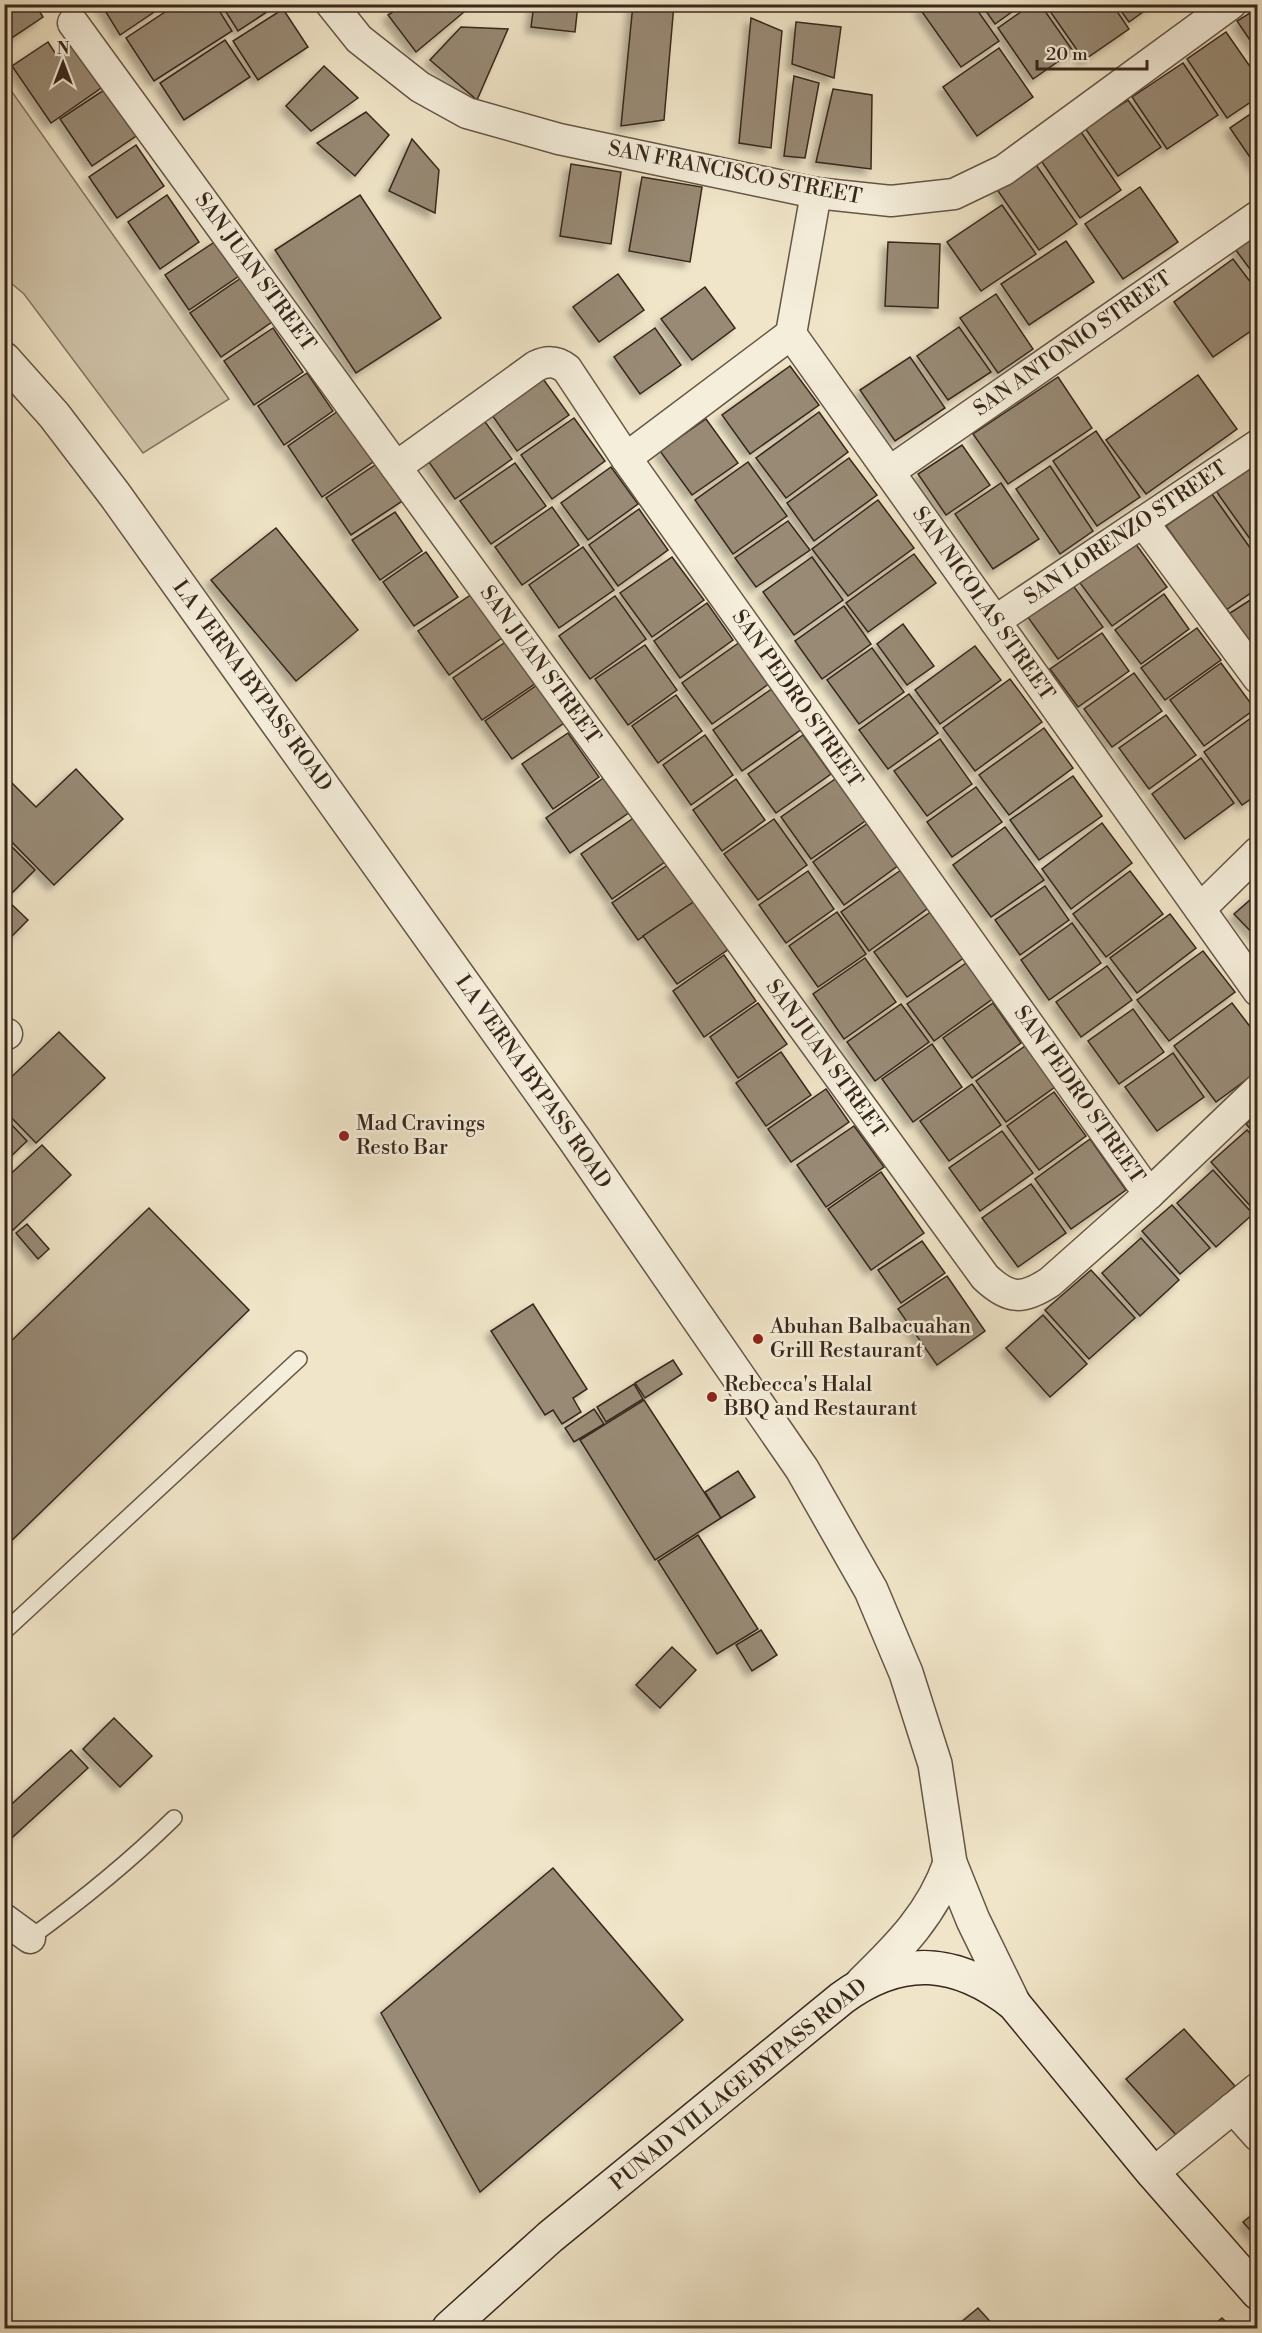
<svg xmlns="http://www.w3.org/2000/svg" width="1262" height="2333" font-family="'Libre Bodoni',serif">
  <style>
    .green { fill: #d1c5ab; stroke: #847664; stroke-width: 1.5 }
    .building { fill: #988a75; stroke: #38271c; stroke-width: 1.5; filter: url(#shadow) }
    .lines { fill: none; stroke-linecap: round; stroke-linejoin: round }
    .service-casing { stroke: #665647; stroke-width: 18 }
    .minor-casing { stroke: #665647; stroke-width: 33 }
    .tertiary-casing { stroke: #665647; stroke-width: 36 }
    .secondary-casing { stroke: #38271c; stroke-width: 36 }
    .service { stroke: #f5eedb; stroke-width: 15 }
    .minor { stroke: #f5eedb; stroke-width: 30 }
    .tertiary { stroke: #f5eedb; stroke-width: 33 }
    .secondary { stroke: #f5eedb; stroke-width: 33 }
    .poi-dot { fill: #8f2418; stroke: #f5eedb; stroke-width: 2 }
    .labels { text-anchor: middle; dominant-baseline: central; stroke-width: 5; stroke-linejoin: round; paint-order: stroke }
    .street-label { font-size: 21px; fill: #38271c; stroke: #f5eedb }
    .poi-label { font-size: 21px; fill: #38271c; stroke: #f5eedb; text-anchor: start }
  </style>
  <defs>
    <filter id="shadow"><feDropShadow dx="-5.5" dy="5.5" stdDeviation="3" flood-color="#0004"/></filter>
  </defs>
  <rect width="100%" height="100%" fill="#f0e5c8"/>
  <filter id="stains"><feTurbulence type="fractalNoise" baseFrequency=".00333" numOctaves="4"/><feColorMatrix values="0 0 0 0 .2 0 0 0 0 .09 0 0 0 0 .02 0 0 0 .5 -.17"/></filter>
  <radialGradient id="worn" r=".72"><stop offset=".6" stop-color="#630" stop-opacity="0"/><stop offset="1" stop-color="#630" stop-opacity=".3"/></radialGradient>
  <polygon class="green" points="5,82 229,399 143,453 24,294 5,278"/>
  <g class="building">
    <polygon points="4,4 35,4 43,17 4,43"/>
    <polygon points="101,4 166,4 120,35"/>
    <polygon points="177,4 215,4 232,31 154,81 126,38"/>
    <polygon points="221,4 279,4 238,31"/>
    <polygon points="405,4 457,4 464,12 416,52 388,15"/>
    <polygon points="534,4 578,4 575,32 531,27"/>
    <polygon points="633,4 674,4 664,120 621,126"/>
    <polygon points="926,4 973,4 999,41 961,67 920,9"/>
    <polygon points="981,4 1023,4 995,24"/>
    <polygon points="1032,4 1040,4 1073,51 1033,79 998,28"/>
    <polygon points="1045,4 1112,4 1129,29 1084,60"/>
    <polygon points="1116,4 1154,4 1129,22"/>
    <polygon points="1258,8 1258,52 1237,21"/>
    <polygon points="283,9 308,47 258,80 233,41"/>
    <polygon points="751,18 782,31 771,148 739,143"/>
    <polygon points="796,22 841,27 834,78 792,64"/>
    <polygon points="461,27 508,29 477,100 430,60"/>
    <polygon points="1226,32 1258,78 1258,97 1227,118 1187,59"/>
    <polygon points="225,40 250,77 184,120 160,83"/>
    <polygon points="48,42 57,56 75,44 104,86 51,123 12,66"/>
    <polygon points="999,48 1033,97 977,136 943,87"/>
    <polygon points="1183,63 1218,115 1167,149 1132,97"/>
    <polygon points="324,66 358,98 311,131 286,106"/>
    <polygon points="794,76 819,83 805,158 784,156"/>
    <polygon points="110,86 142,132 92,166 60,119"/>
    <polygon points="833,89 872,95 871,169 816,162"/>
    <polygon points="1128,100 1161,147 1118,176 1085,128"/>
    <polygon points="1258,109 1258,169 1230,128"/>
    <polygon points="366,112 389,135 355,176 317,143"/>
    <polygon points="1081,132 1121,190 1080,218 1040,159"/>
    <polygon points="412,139 439,170 435,213 389,191"/>
    <polygon points="136,145 164,186 117,218 89,177"/>
    <polygon points="1034,162 1077,224 1039,250 996,188"/>
    <polygon points="571,164 621,172 611,244 560,236"/>
    <polygon points="642,177 702,187 690,262 629,251"/>
    <polygon points="1140,187 1178,242 1123,279 1085,224"/>
    <polygon points="167,195 199,242 160,269 128,222"/>
    <polygon points="360,195 441,318 356,373 275,250"/>
    <polygon points="1002,205 1036,254 981,291 947,242"/>
    <polygon points="1258,233 1258,280 1235,249"/>
    <polygon points="216,241 239,276 189,310 165,275"/>
    <polygon points="1066,241 1094,282 1029,325 1001,284"/>
    <polygon points="888,242 940,244 938,308 885,306"/>
    <polygon points="1233,259 1258,292 1258,326 1213,357 1174,302"/>
    <polygon points="618,274 644,310 599,342 573,307"/>
    <polygon points="241,278 272,322 221,357 190,313"/>
    <polygon points="705,287 735,328 692,360 661,319"/>
    <polygon points="996,294 1033,349 998,373 960,318"/>
    <polygon points="959,327 991,372 948,400 917,356"/>
    <polygon points="273,328 303,372 254,405 224,361"/>
    <polygon points="655,328 681,365 640,394 614,357"/>
    <polygon points="910,357 945,408 895,441 860,390"/>
    <polygon points="790,366 819,405 750,454 722,415"/>
    <polygon points="307,373 333,411 284,445 258,406"/>
    <polygon points="1198,375 1237,429 1146,494 1106,440"/>
    <polygon points="541,376 569,415 517,451 490,412"/>
    <polygon points="1058,377 1092,428 1008,484 973,434"/>
    <polygon points="341,409 376,460 322,497 288,446"/>
    <polygon points="819,412 848,452 786,498 756,458"/>
    <polygon points="574,418 605,461 552,499 521,455"/>
    <polygon points="483,419 512,459 455,499 426,458"/>
    <polygon points="706,419 738,463 692,495 660,451"/>
    <polygon points="1096,431 1140,497 1097,526 1053,461"/>
    <polygon points="962,445 990,485 946,515 918,474"/>
    <polygon points="849,458 877,495 814,541 787,503"/>
    <polygon points="748,462 787,516 733,554 695,500"/>
    <polygon points="378,463 404,500 351,535 326,498"/>
    <polygon points="515,463 546,506 491,544 460,501"/>
    <polygon points="1258,463 1258,544 1255,546 1216,491"/>
    <polygon points="1050,466 1093,531 1060,554 1016,489"/>
    <polygon points="611,467 638,504 588,540 561,503"/>
    <polygon points="1001,483 1039,539 993,569 955,514"/>
    <polygon points="1212,494 1258,559 1258,588 1226,610 1166,526"/>
    <polygon points="878,500 914,548 848,596 812,549"/>
    <polygon points="552,507 579,545 522,585 495,547"/>
    <polygon points="639,509 668,550 618,586 589,545"/>
    <polygon points="395,512 422,551 380,580 352,540"/>
    <polygon points="788,521 810,550 756,587 735,558"/>
    <polygon points="276,528 358,630 296,681 211,580"/>
    <polygon points="1135,543 1167,587 1112,626 1080,583"/>
    <polygon points="583,547 614,590 559,628 529,585"/>
    <polygon points="426,552 458,597 414,626 383,582"/>
    <polygon points="914,554 936,583 868,632 846,603"/>
    <polygon points="672,557 704,600 652,637 620,593"/>
    <polygon points="812,557 843,600 794,635 763,592"/>
    <polygon points="1072,584 1103,627 1058,659 1027,616"/>
    <polygon points="472,594 502,638 449,675 418,631"/>
    <polygon points="1164,594 1189,629 1141,664 1115,630"/>
    <polygon points="1258,595 1258,658 1227,615"/>
    <polygon points="615,596 646,639 590,679 559,636"/>
    <polygon points="707,603 733,640 680,678 654,641"/>
    <polygon points="844,606 871,644 822,679 795,641"/>
    <polygon points="903,624 934,666 907,685 877,644"/>
    <polygon points="1197,628 1221,660 1165,700 1141,668"/>
    <polygon points="1102,633 1129,671 1078,707 1050,669"/>
    <polygon points="510,639 539,681 482,720 453,678"/>
    <polygon points="740,642 770,683 712,724 682,683"/>
    <polygon points="645,645 677,690 628,725 595,679"/>
    <polygon points="975,646 1001,680 940,724 915,690"/>
    <polygon points="872,648 904,692 859,724 827,680"/>
    <polygon points="1221,663 1255,709 1204,746 1170,700"/>
    <polygon points="1134,673 1162,711 1112,747 1084,709"/>
    <polygon points="1010,679 1042,722 975,771 943,728"/>
    <polygon points="540,683 567,721 512,759 485,721"/>
    <polygon points="773,688 802,729 742,771 713,730"/>
    <polygon points="909,694 938,733 888,769 859,730"/>
    <polygon points="676,695 702,731 658,763 632,726"/>
    <polygon points="1258,713 1258,794 1242,805 1204,752"/>
    <polygon points="1166,715 1196,755 1149,789 1119,748"/>
    <polygon points="1044,728 1073,768 1009,815 979,775"/>
    <polygon points="568,733 599,777 553,809 522,764"/>
    <polygon points="705,735 733,775 691,805 663,765"/>
    <polygon points="803,735 831,774 776,813 748,774"/>
    <polygon points="940,739 972,784 927,816 894,771"/>
    <polygon points="1201,758 1234,803 1185,839 1152,794"/>
    <polygon points="76,769 123,819 54,885 4,834 4,775 36,807"/>
    <polygon points="1073,776 1102,816 1039,860 1010,820"/>
    <polygon points="605,777 630,812 570,853 546,818"/>
    <polygon points="838,777 868,819 811,859 781,817"/>
    <polygon points="736,779 765,820 722,851 693,810"/>
    <polygon points="976,787 1002,822 952,857 927,822"/>
    <polygon points="638,815 669,859 612,899 581,854"/>
    <polygon points="774,819 807,865 758,900 724,854"/>
    <polygon points="868,823 899,865 844,905 813,862"/>
    <polygon points="1102,823 1132,863 1071,909 1042,869"/>
    <polygon points="1005,827 1044,880 991,917 953,865"/>
    <polygon points="10,845 35,870 6,899 28,920 4,944 4,851"/>
    <polygon points="672,862 698,899 638,940 612,903"/>
    <polygon points="904,868 931,906 869,951 841,912"/>
    <polygon points="808,871 834,909 786,943 759,905"/>
    <polygon points="1130,871 1163,914 1106,957 1073,914"/>
    <polygon points="1045,886 1069,920 1020,955 995,920"/>
    <polygon points="1258,893 1258,939 1234,914"/>
    <polygon points="695,901 729,949 677,984 643,936"/>
    <polygon points="932,911 965,957 907,997 874,952"/>
    <polygon points="837,912 866,954 818,987 789,946"/>
    <polygon points="1170,914 1196,948 1137,993 1110,958"/>
    <polygon points="1072,923 1101,963 1049,1000 1021,960"/>
    <polygon points="1203,951 1235,992 1169,1041 1137,1000"/>
    <polygon points="724,955 756,1001 704,1037 673,991"/>
    <polygon points="865,958 896,1002 844,1039 813,994"/>
    <polygon points="972,959 998,995 934,1041 907,1004"/>
    <polygon points="1107,966 1132,1000 1081,1037 1056,1002"/>
    <polygon points="758,1003 787,1044 738,1078 710,1037"/>
    <polygon points="993,1003 1021,1043 972,1078 943,1038"/>
    <polygon points="1232,1003 1258,1037 1258,1071 1216,1102 1174,1046"/>
    <polygon points="901,1004 929,1042 875,1081 847,1042"/>
    <polygon points="1133,1009 1164,1052 1119,1084 1088,1041"/>
    <polygon points="59,1032 105,1078 36,1143 4,1110 4,1084"/>
    <polygon points="932,1044 962,1087 913,1122 882,1079"/>
    <polygon points="1025,1046 1055,1087 1006,1122 976,1081"/>
    <polygon points="781,1052 811,1095 766,1126 736,1083"/>
    <polygon points="1173,1053 1204,1097 1157,1131 1125,1087"/>
    <polygon points="972,1084 1001,1125 949,1161 920,1121"/>
    <polygon points="826,1089 849,1122 791,1162 768,1129"/>
    <polygon points="1054,1092 1086,1136 1039,1170 1007,1126"/>
    <polygon points="1258,1114 1258,1137 1246,1124"/>
    <polygon points="10,1123 27,1141 4,1163 4,1128"/>
    <polygon points="854,1126 884,1167 826,1207 797,1165"/>
    <polygon points="1247,1130 1258,1142 1258,1203 1252,1208 1211,1162"/>
    <polygon points="1002,1131 1033,1173 980,1211 949,1168"/>
    <polygon points="1090,1139 1126,1190 1071,1229 1035,1179"/>
    <polygon points="42,1145 71,1175 13,1230 4,1222 4,1180"/>
    <polygon points="1213,1170 1253,1214 1216,1247 1177,1203"/>
    <polygon points="881,1172 924,1233 871,1270 828,1209"/>
    <polygon points="1031,1184 1066,1233 1018,1267 982,1218"/>
    <polygon points="1172,1205 1210,1248 1180,1274 1142,1231"/>
    <polygon points="149,1208 249,1310 4,1548 4,1348"/>
    <polygon points="27,1224 49,1249 38,1259 16,1233"/>
    <polygon points="1141,1238 1179,1280 1140,1316 1102,1273"/>
    <polygon points="922,1241 945,1273 901,1303 878,1270"/>
    <polygon points="1091,1270 1135,1318 1089,1359 1045,1310"/>
    <polygon points="947,1276 985,1331 937,1365 898,1309"/>
    <polygon points="533,1304 587,1389 573,1398 581,1412 562,1424 553,1410 545,1415 491,1331"/>
    <polygon points="1043,1315 1087,1364 1050,1397 1006,1348"/>
    <polygon points="673,1360 682,1374 645,1398 635,1383"/>
    <polygon points="634,1384 643,1399 606,1422 597,1407"/>
    <polygon points="644,1400 721,1518 655,1560 580,1440"/>
    <polygon points="594,1409 604,1424 574,1442 565,1428"/>
    <polygon points="738,1471 755,1497 721,1518 705,1492"/>
    <polygon points="698,1535 758,1629 717,1654 658,1561"/>
    <polygon points="761,1630 777,1655 752,1671 736,1645"/>
    <polygon points="672,1647 696,1670 660,1708 636,1685"/>
    <polygon points="114,1718 152,1756 120,1787 83,1749"/>
    <polygon points="71,1750 88,1768 4,1845 4,1811"/>
    <polygon points="553,1868 683,2020 480,2192 381,2013"/>
    <polygon points="1184,2029 1235,2086 1177,2136 1126,2079"/>
    <polygon points="1258,2210 1258,2239 1243,2222"/>
    <polygon points="978,2308 996,2328 954,2328"/>
    <polygon points="1222,2318 1232,2328 1210,2328"/>
  </g>
  <g class="lines">
    <defs>
      <g id="service">
        <polyline points="4,1632 299,1359"/>
        <path d="M30 1938C81 1901 129 1862 174 1818"/>
      </g>
      <g id="minor">
        <polyline points="331,4 359,39 420,87 467,113 559,139 816,193 891,201 954,194 1004,170 1231,4"/>
        <path d="M73 23 985 1277C1009 1300 1023 1300 1050 1282L1149 1194 1258 1090"/>
        <polyline points="816,193 791,334 1258,991"/>
        <polyline points="626,458 791,334"/>
        <path d="M396 467 536 366C548 360 557 361 567 369L626 458 1149 1194"/>
        <polyline points="889,472 1258,216"/>
        <polyline points="1143,522 1258,678"/>
        <polyline points="995,621 1258,445"/>
        <polyline points="1200,909 1258,852"/>
        <polyline points="4,1035 7,1034"/>
        <polyline points="4,1919 30,1938"/>
        <polyline points="1233,2108 1258,2136"/>
        <polyline points="1153,2173 1258,2088"/>
      </g>
      <g id="tertiary">
        <polyline points="4,359 54,415 115,495 575,1140 802,1469 871,1590 906,1673 935,1764 950,1863 973,1920 1014,2004"/>
        <path d="M862 1983C899 1947 933 1913 950 1863"/>
      </g>
      <path id="secondary" d="M449 2328 550 2237 842 1998C902 1954 957 1959 1014 2004L1153 2173 1258 2293"/>
    </defs>
    <use href="#service" class="service-casing"/>
    <use href="#minor" class="minor-casing"/>
    <use href="#tertiary" class="tertiary-casing"/>
    <use href="#secondary" class="secondary-casing"/>
    <use href="#service" class="service"/>
    <use href="#minor" class="minor"/>
    <use href="#tertiary" class="tertiary"/>
    <use href="#secondary" class="secondary"/>
  </g>
  <g class="poi-dot">
    <circle cx="344" cy="1136" r="6"/>
    <circle cx="758" cy="1339" r="6"/>
    <circle cx="712" cy="1397" r="6"/>
  </g>
  <g class="labels">
    <g class="street-label">
      <text transform="translate(735 173) rotate(11)">SAN FRANCISCO STREET</text>
      <text transform="translate(255 272) rotate(54)">SAN JUAN STREET</text>
      <text transform="translate(1073 344) rotate(-35)">SAN ANTONIO STREET</text>
      <text transform="translate(1126 533) rotate(-34)">SAN LORENZO STREET</text>
      <text transform="translate(983 604) rotate(55)">SAN NICOLAS STREET</text>
      <text transform="translate(540 665) rotate(54)">SAN JUAN STREET</text>
      <text transform="translate(252 686) rotate(54)">LA VERNA BYPASS ROAD</text>
      <text transform="translate(797 699) rotate(55)">SAN PEDRO STREET</text>
      <text transform="translate(826 1059) rotate(54)">SAN JUAN STREET</text>
      <text transform="translate(533 1082) rotate(55)">LA VERNA BYPASS ROAD</text>
      <text transform="translate(1079 1095) rotate(55)">SAN PEDRO STREET</text>
      <text transform="translate(739 2085) rotate(-39)">PUNAD VILLAGE BYPASS ROAD</text>
    </g>
    <g class="poi-label">
      <text x="356" y="1124">Mad Cravings<tspan x="356" dy="24">Resto Bar</tspan></text>
      <text x="770" y="1327">Abuhan Balbacuahan<tspan x="770" dy="24">Grill Restaurant</tspan></text>
      <text x="724" y="1385">Rebecca's Halal<tspan x="724" dy="24">BBQ and Restaurant</tspan></text>
    </g>
  </g>
  <rect width="1262" height="2333" fill="none" stroke="#f0e5c8" stroke-width="24"/>
  <rect x="6" y="6" width="1250" height="2321" fill="none" stroke="#38271c" stroke-width="3"/>
  <rect x="12" y="12" width="1238" height="2309" fill="none" stroke="#38271c" stroke-width="1.5"/>
  <g transform="translate(63 63)" stroke="#f5eedb" stroke-width="4.5" paint-order="stroke">
  <path d="M0-4.5L10 22L0 15L-10 22Z" fill="#38271c"/>
  <text y="-9" font-size="16" font-weight="bold" text-anchor="middle" fill="#38271c">N</text>
  </g>
  <path d="M1037 60v9h110v-9" fill="none" stroke="#38271c" stroke-width="3"/>
  <text x="1046" y="60" font-size="18" fill="#38271c" stroke="#f5eedb" stroke-width="4.5" paint-order="stroke">20 m</text>
  <rect width="100%" height="100%" filter="url(#stains)"/>
  <rect width="100%" height="100%" fill="url(#worn)"/>
</svg>
